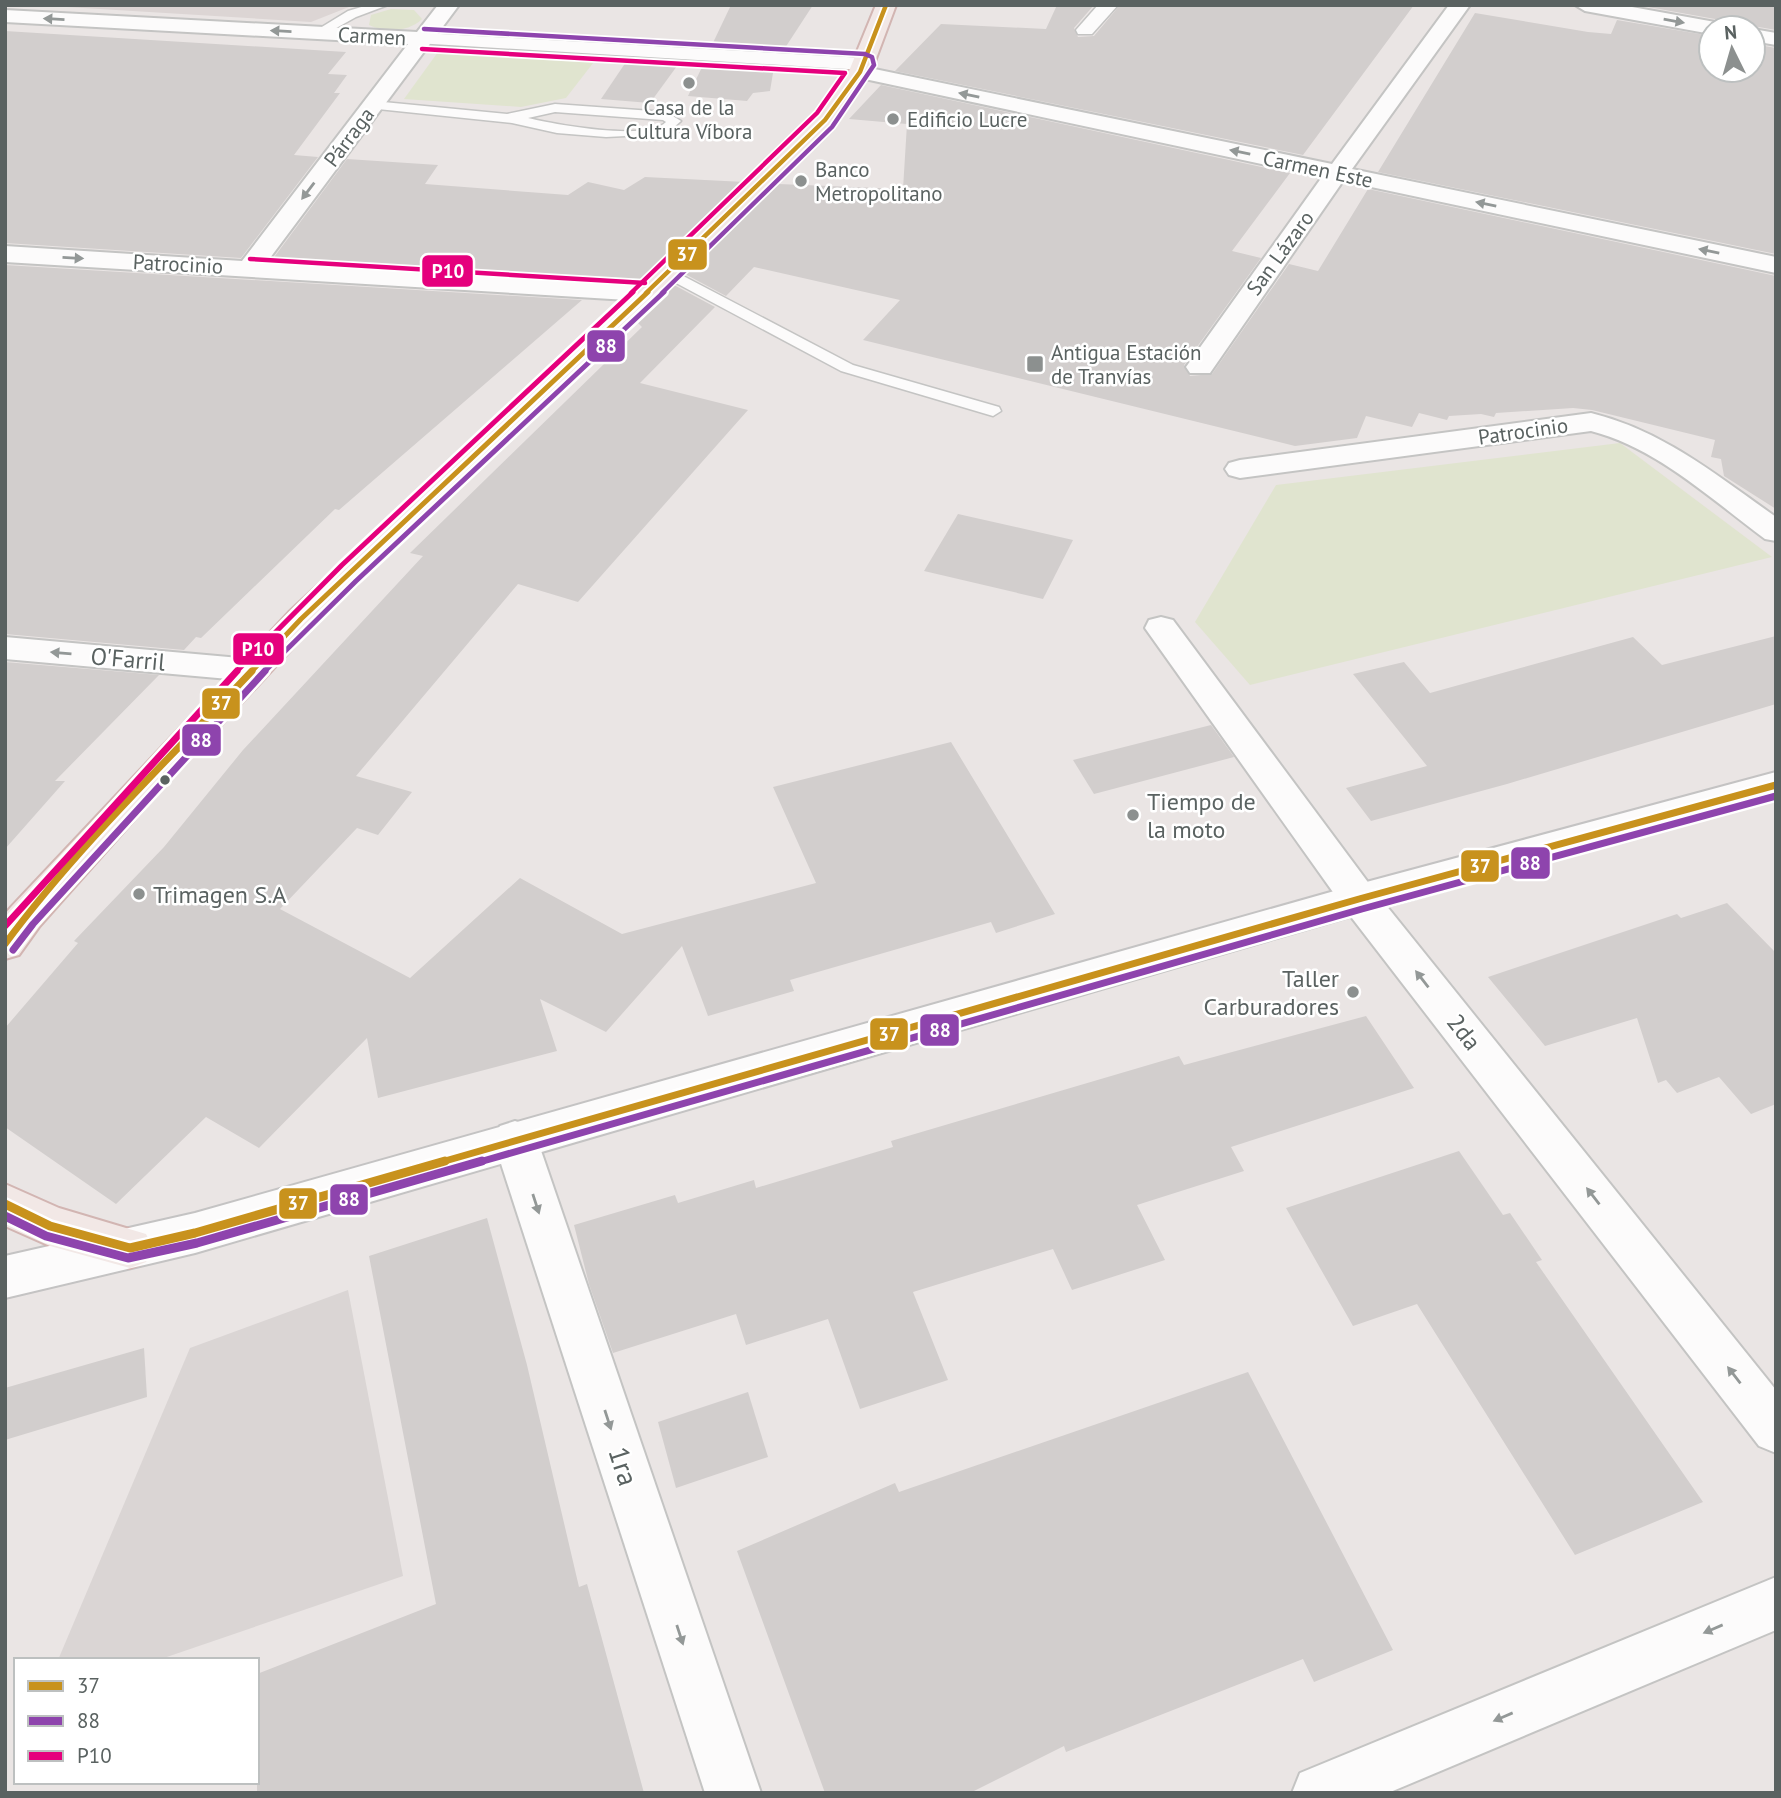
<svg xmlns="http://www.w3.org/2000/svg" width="1781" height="1798" font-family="'PT Sans',sans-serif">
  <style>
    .industrial { fill: #dad5d4 }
    .education { fill: #dcd5d4 }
    .green { fill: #e0e4cf }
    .building { fill: #d2cecd }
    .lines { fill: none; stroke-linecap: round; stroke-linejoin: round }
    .service-casing { stroke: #c4c4c3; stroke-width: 3 }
    .pedestrian-casing { stroke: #c4c4c3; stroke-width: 3 }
    .minor-casing { stroke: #c4c4c3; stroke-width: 4 }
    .tertiary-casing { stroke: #c4c4c3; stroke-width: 4 }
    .secondary-casing { stroke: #c4c3c3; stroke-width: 4 }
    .primary-casing { stroke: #d2b5b2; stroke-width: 4 }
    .service { fill: #fcfbfb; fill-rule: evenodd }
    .pedestrian { fill: #fcfbfb; fill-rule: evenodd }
    .minor { fill: #fcfbfb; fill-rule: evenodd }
    .tertiary { fill: #fcfbfb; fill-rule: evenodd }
    .secondary { fill: #fcfbfb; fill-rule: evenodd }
    .primary { fill: #f2e8e6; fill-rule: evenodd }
    .bus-1-far3-casing { stroke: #fff; stroke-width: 8 }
    .bus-1-far2-casing { stroke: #fff; stroke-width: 10 }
    .bus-1-far1-casing { stroke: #fff; stroke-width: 12 }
    .bus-1-casing { stroke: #fff; stroke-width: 14 }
    .bus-2-far3-casing { stroke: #fff; stroke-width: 8 }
    .bus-2-far2-casing { stroke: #fff; stroke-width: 10 }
    .bus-2-far1-casing { stroke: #fff; stroke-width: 12 }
    .bus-2-casing { stroke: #fff; stroke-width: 14 }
    .bus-3-far2-casing { stroke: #fff; stroke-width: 8 }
    .bus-3-far1-casing { stroke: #fff; stroke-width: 10 }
    .bus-3-casing { stroke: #fff; stroke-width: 12 }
    .bus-1-far3 { stroke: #c8921d; stroke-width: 4.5 }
    .bus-1-far2 { stroke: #c8921d; stroke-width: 5 }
    .bus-1-far1 { stroke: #c8921d; stroke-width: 7 }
    .bus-1 { stroke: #c8921d; stroke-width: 9 }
    .bus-2-far3 { stroke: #8e44ad; stroke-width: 4.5 }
    .bus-2-far2 { stroke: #8e44ad; stroke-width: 5 }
    .bus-2-far1 { stroke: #8e44ad; stroke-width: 7 }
    .bus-2 { stroke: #8e44ad; stroke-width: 9 }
    .bus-3-far2 { stroke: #e5007d; stroke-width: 4.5 }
    .bus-3-far1 { stroke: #e5007d; stroke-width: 5 }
    .bus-3 { stroke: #e5007d; stroke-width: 7 }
    .oneway { fill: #939897 }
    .poi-dot { fill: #8c908f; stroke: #fff; stroke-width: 2.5 }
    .bus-dot { fill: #5a6261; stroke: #fff; stroke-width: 2.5 }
    .labels { text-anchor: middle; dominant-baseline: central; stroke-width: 5; stroke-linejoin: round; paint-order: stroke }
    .far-street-label { font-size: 21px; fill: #5a6261; stroke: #fff }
    .far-poi-label { font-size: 21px; fill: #5a6261; stroke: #fff; text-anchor: start }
    .street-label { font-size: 24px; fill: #5a6261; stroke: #fff }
    .poi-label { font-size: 24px; fill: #5a6261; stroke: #fff; text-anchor: start }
    .near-street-label { font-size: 28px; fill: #5a6261; stroke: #fff }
    .line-badge { stroke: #fff; stroke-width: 2.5 }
    .badge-label { font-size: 19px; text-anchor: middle; font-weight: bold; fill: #fff }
  </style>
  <rect width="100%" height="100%" fill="#eae5e4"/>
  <polygon class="industrial" points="348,1290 403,1576 158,1660 58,1660 190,1348"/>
  <polygon class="education" points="34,5 354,5 311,22"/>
  <g class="green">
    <path d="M391 9 414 10 422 19C409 32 385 33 369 25L371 15Z"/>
    <polygon points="438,52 597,58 566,98 521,107 404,99"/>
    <polygon points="1620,443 1772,557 1250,685 1195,622 1276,485"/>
  </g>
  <g class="building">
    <polygon points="731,5 813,5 783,51 711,47"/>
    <polygon points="1057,5 1094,5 1074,28 1078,37 1094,36 1120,5 1414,5 1303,155 895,71 941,24 1046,29"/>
    <polygon points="1637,5 1776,5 1776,30 1753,26 1727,28 1715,19"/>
    <polygon points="1475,13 1588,32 1611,34 1617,20 1711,36 1711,70 1753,70 1753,44 1776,48 1776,254 1378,172"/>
    <polygon points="5,31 346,52 328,74 347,75 334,93 340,93 294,155 318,157 241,258 5,243"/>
    <polygon points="626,62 677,66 650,103 601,99"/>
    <polygon points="704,63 774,67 770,91 753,93 747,101 688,96"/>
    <polygon points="881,85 1290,173 1232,251 1261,258 1184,365 1190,376 1212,374 1289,264 1318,271 1368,189 1776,276 1776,509 1724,476 1721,459 1711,457 1715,440 1592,410 1573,408 1496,413 1494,417 1481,414 1449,416 1447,420 1419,413 1412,427 1366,416 1357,438 1295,446 863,340 900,300 754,267 726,296 685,274 778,184 903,189 907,124 849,119"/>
    <polygon points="347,159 438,165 425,184 568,195 588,182 624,190 645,177 745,182 639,282 272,260"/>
    <polygon points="5,265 582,300 339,510 335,509 201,638 196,637 184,650 5,634"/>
    <polygon points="674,285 715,307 640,383 748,410 578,602 518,584 356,776 412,792 378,835 357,828 280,909 410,978 520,878 622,934 816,883 773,787 951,742 1055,914 996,933 991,922 790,980 794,991 708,1016 682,946 606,1032 540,999 557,1051 378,1098 367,1038 259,1148 206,1117 116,1204 5,1127 5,1028 78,943 74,941 164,847 243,750 423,556 410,553 642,327 636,321"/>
    <polygon points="958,514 1073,540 1043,599 924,571"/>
    <polygon points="1776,636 1776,704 1507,784 1371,821 1346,788 1427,766 1353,674 1404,662 1430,693 1633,637 1662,665"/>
    <polygon points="5,662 159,675 55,781 65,781 5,849"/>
    <polygon points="1211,725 1234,757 1094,794 1073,760"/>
    <polygon points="1727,903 1776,953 1776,1104 1751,1114 1719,1077 1677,1093 1666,1080 1658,1083 1637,1018 1545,1046 1488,977 1677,914 1681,918"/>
    <polygon points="1366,1016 1414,1088 1231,1147 1244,1171 1137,1205 1165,1260 1072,1290 1053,1249 913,1292 948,1380 860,1409 828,1319 746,1345 736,1314 613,1353 589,1284 574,1225 675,1195 678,1203 754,1180 756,1188 893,1147 891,1141 1179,1056 1184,1065"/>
    <polygon points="1459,1151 1503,1215 1510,1213 1542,1260 1536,1262 1703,1502 1575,1555 1417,1304 1353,1326 1286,1208"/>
    <polygon points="487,1218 527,1365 579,1587 587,1584 644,1793 257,1793 257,1674 436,1604 369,1256"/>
    <polygon points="144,1348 147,1397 5,1440 5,1388"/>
    <polygon points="1248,1372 1393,1650 1314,1682 1303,1659 1066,1752 1064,1746 970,1793 825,1793 737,1551 895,1483 899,1492"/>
    <polygon points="748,1392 768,1457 676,1488 658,1422"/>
  </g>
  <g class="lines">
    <defs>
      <g id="service">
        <polygon points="368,5 388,5 356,17 322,36 312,33 348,11"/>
        <path d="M373 101 507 114 555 104 666 112 681 121 666 134 606 137 557 133 512 123 368 108V102ZM555 112 663 120 666 122C648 142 553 124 528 118Z"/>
        <polygon points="668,268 853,365 999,407 1001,411 993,416 841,371 663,276 660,273"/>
      </g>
      <polygon id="pedestrian" points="1098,5 1118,5 1092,34 1078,34 1076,30"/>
      <g id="minor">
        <polygon points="438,5 459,5 267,262 644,285 653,287 657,293 653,299 644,301 5,262 5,246 242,261 408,44 5,22 5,10 417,32"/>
        <polygon points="1449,5 1470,5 1352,169 1776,257 1776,273 1343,181 1210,373 1190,373 1186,367 1322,177 860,78 849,72 860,66 1332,164"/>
        <polygon points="1575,5 1621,5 1715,22 1725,28 1711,28 1711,34 1585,11"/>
        <polygon points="1753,29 1776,33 1776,45 1753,41"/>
        <path d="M1591 413C1664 431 1716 475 1776 517V541L1765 539C1711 499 1657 448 1591 431L1240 478 1229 475 1225 469 1229 463 1240 460Z"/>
        <polygon points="1161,617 1173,620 1373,889 1776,1390 1776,1453 1759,1446 1345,909 1145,628 1149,620"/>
        <polygon points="5,637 251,659 263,662 268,670 263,678 251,681 5,659"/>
        <polygon points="515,1121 530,1126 537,1139 761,1793 705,1793 493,1139 500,1126"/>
        <polygon points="1776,1577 1776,1630 1388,1793 1292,1793 1300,1773"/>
      </g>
      <polygon id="tertiary" points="423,33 864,58 875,64 864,70 416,43 413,39 416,35"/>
      <polygon id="secondary" points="1776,772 1776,798 1359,914 195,1253 5,1298 5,1256 195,1213 1359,884"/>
      <g id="primary">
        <polygon points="876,5 896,5 871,72 833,125 716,241 313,626 157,794 39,927 19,955 5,959 5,914 11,907 289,612 698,231 817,115 849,71"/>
        <polygon points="5,1184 59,1208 146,1234 153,1248 146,1262 130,1268 50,1246 5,1226"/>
      </g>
    </defs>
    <use href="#service" class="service-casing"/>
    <use href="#pedestrian" class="pedestrian-casing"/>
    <use href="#minor" class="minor-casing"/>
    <use href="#tertiary" class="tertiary-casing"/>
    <use href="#secondary" class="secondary-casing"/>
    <use href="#primary" class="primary-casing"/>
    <use href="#service" class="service"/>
    <use href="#pedestrian" class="pedestrian"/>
    <use href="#minor" class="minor"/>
    <use href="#tertiary" class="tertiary"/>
    <use href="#secondary" class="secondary"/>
    <use href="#primary" class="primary"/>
    <defs>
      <polyline id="bus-1-far3" points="646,293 825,120 860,72 886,5"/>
      <polyline id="bus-1-far2" points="251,672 301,619 648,292"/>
      <g id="bus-1-far1">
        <path d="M5 944C76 848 170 758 252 671"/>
        <polyline points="438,1163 1359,899 1776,785"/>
      </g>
      <polyline id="bus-1" points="5,1204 50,1226 130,1248 195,1233 445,1161"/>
      <polyline id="bus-2-far3" points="424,29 865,54 872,57 874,65 832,127 662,293"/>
      <polyline id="bus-2-far2" points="264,672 356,581 664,292"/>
      <g id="bus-2-far1">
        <polyline points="13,950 33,924 265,671"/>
        <polyline points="476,1163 1362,909 1776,796"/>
      </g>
      <polyline id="bus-2" points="5,1216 46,1236 128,1258 197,1243 482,1161"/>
      <g id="bus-3-far2">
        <polyline points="422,49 845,73 817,113 631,293"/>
        <polyline points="250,259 645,283"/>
      </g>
      <polyline id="bus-3-far1" points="236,672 342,565 633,292"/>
      <polyline id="bus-3" points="5,926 237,671"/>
    </defs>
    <use href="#bus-1-far3" class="bus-1-far3-casing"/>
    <use href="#bus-1-far2" class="bus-1-far2-casing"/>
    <use href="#bus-1-far1" class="bus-1-far1-casing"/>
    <use href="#bus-1" class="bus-1-casing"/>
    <use href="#bus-2-far3" class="bus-2-far3-casing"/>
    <use href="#bus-2-far2" class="bus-2-far2-casing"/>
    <use href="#bus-2-far1" class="bus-2-far1-casing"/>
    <use href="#bus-2" class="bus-2-casing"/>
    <use href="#bus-3-far2" class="bus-3-far2-casing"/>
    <use href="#bus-3-far1" class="bus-3-far1-casing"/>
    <use href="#bus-3" class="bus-3-casing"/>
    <use href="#bus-1-far3" class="bus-1-far3"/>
    <use href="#bus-1-far2" class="bus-1-far2"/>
    <use href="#bus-1-far1" class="bus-1-far1"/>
    <use href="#bus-1" class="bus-1"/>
    <use href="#bus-2-far3" class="bus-2-far3"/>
    <use href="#bus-2-far2" class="bus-2-far2"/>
    <use href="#bus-2-far1" class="bus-2-far1"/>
    <use href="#bus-2" class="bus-2"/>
    <use href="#bus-3-far2" class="bus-3-far2"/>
    <use href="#bus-3-far1" class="bus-3-far1"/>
    <use href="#bus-3" class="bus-3"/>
  </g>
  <defs><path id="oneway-solid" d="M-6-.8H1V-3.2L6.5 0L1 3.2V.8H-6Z" transform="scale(1.75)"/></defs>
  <g class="oneway">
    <use href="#oneway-solid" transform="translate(54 19) rotate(-177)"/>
    <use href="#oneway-solid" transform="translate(1674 21) rotate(10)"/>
    <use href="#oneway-solid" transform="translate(281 31) rotate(-177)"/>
    <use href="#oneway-solid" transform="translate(969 95) rotate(-168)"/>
    <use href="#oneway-solid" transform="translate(1240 152) rotate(-168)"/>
    <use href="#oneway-solid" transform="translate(308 191) rotate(127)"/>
    <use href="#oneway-solid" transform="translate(1486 204) rotate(-168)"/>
    <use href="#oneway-solid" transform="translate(1709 251) rotate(-168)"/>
    <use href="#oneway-solid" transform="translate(73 258) rotate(3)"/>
    <use href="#oneway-solid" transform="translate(61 653) rotate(-175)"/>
    <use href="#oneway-solid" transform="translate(1422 979) rotate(-128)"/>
    <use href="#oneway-solid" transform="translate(1593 1196) rotate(-128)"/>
    <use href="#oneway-solid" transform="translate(536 1204) rotate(72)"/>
    <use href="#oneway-solid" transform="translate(1734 1375) rotate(-128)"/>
    <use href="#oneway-solid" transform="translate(608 1420) rotate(72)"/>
    <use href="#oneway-solid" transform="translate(1713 1629) rotate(157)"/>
    <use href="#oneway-solid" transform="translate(680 1635) rotate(72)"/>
    <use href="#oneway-solid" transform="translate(1503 1717) rotate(157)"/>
  </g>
  <g class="poi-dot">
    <circle cx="689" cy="83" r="7"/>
    <circle cx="893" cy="119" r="7"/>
    <circle cx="801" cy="181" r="7"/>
    <rect x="1026" y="355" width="18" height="18" rx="3.5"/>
    <circle cx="1133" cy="815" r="7"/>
    <circle cx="139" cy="894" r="7"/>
    <circle cx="1353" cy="992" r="7"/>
  </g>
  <circle class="bus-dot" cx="165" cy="780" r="6"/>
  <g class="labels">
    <g class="far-street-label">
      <text transform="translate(372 36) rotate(3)">Carmen</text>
      <text transform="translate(349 137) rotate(-53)">Párraga</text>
      <text transform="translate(1318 169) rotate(12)">Carmen Este</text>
      <text transform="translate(1280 253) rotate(-54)">San Lázaro</text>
      <text transform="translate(178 264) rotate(3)">Patrocinio</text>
      <text transform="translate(1523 431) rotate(-8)">Patrocinio</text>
    </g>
    <g class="far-poi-label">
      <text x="689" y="107" text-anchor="middle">Casa de la<tspan x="689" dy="24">Cultura Víbora</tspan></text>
      <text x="907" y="119">Edificio Lucre</text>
      <text x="815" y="169">Banco<tspan x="815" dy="24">Metropolitano</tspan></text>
      <text x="1051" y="352">Antigua Estación<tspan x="1051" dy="24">de Tranvías</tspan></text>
    </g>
    <g class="street-label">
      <text transform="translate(128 659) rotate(5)">O'Farril</text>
      <text transform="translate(1464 1032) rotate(52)">2da</text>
    </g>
    <g class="poi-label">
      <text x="1147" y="801">Tiempo de<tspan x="1147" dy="28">la moto</tspan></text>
      <text x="153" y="894">Trimagen S.A</text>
      <text x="1339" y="978" text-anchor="end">Taller<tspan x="1339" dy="28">Carburadores</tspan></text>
    </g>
    <g class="near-street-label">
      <text transform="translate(624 1466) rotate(72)">1ra</text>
    </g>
  </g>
  <g class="line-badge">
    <rect x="667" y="238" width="41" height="33" rx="7" fill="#c8921d"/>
    <rect x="421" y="254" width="53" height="34" rx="7" fill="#e5007d"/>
    <rect x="586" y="329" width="40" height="34" rx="7" fill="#8e44ad"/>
    <rect x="232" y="632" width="53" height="34" rx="7" fill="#e5007d"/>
    <rect x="201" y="687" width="40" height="33" rx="7" fill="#c8921d"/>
    <rect x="181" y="723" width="41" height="34" rx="7" fill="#8e44ad"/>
    <rect x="1510" y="846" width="41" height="34" rx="7" fill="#8e44ad"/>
    <rect x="1460" y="849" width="40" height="34" rx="7" fill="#c8921d"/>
    <rect x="919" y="1013" width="41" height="34" rx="7" fill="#8e44ad"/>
    <rect x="869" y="1017" width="40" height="34" rx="7" fill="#c8921d"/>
    <rect x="329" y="1183" width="40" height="33" rx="7" fill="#8e44ad"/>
    <rect x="278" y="1187" width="40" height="33" rx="7" fill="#c8921d"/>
  </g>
  <g class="badge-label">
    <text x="687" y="261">37</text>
    <text x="448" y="278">P10</text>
    <text x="606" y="353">88</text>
    <text x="258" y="656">P10</text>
    <text x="221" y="710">37</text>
    <text x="201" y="747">88</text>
    <text x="1530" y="870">88</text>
    <text x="1480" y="873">37</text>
    <text x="940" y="1037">88</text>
    <text x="889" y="1041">37</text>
    <text x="349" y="1206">88</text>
    <text x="298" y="1210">37</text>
  </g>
  <rect width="1781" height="1798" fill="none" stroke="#5a6261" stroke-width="14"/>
  <rect x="14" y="1658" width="245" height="126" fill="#ffffff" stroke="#bdc0c0" stroke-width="2"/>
  <rect x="28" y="1681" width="35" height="10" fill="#c8921d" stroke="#bdc0c0" stroke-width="2"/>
  <text x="77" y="1693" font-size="21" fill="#5a6261">37</text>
  <rect x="28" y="1716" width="35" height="10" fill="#8e44ad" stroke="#bdc0c0" stroke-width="2"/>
  <text x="77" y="1728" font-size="21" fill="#5a6261">88</text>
  <rect x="28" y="1751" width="35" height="10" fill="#e5007d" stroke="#bdc0c0" stroke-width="2"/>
  <text x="77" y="1763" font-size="21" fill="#5a6261">P10</text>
  <g transform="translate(1732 49) rotate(355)"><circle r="33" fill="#ffffff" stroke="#bdc0c0" stroke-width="2"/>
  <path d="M0-5L12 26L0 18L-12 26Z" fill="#8c908f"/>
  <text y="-10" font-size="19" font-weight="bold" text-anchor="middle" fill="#5a6261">N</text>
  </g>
</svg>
